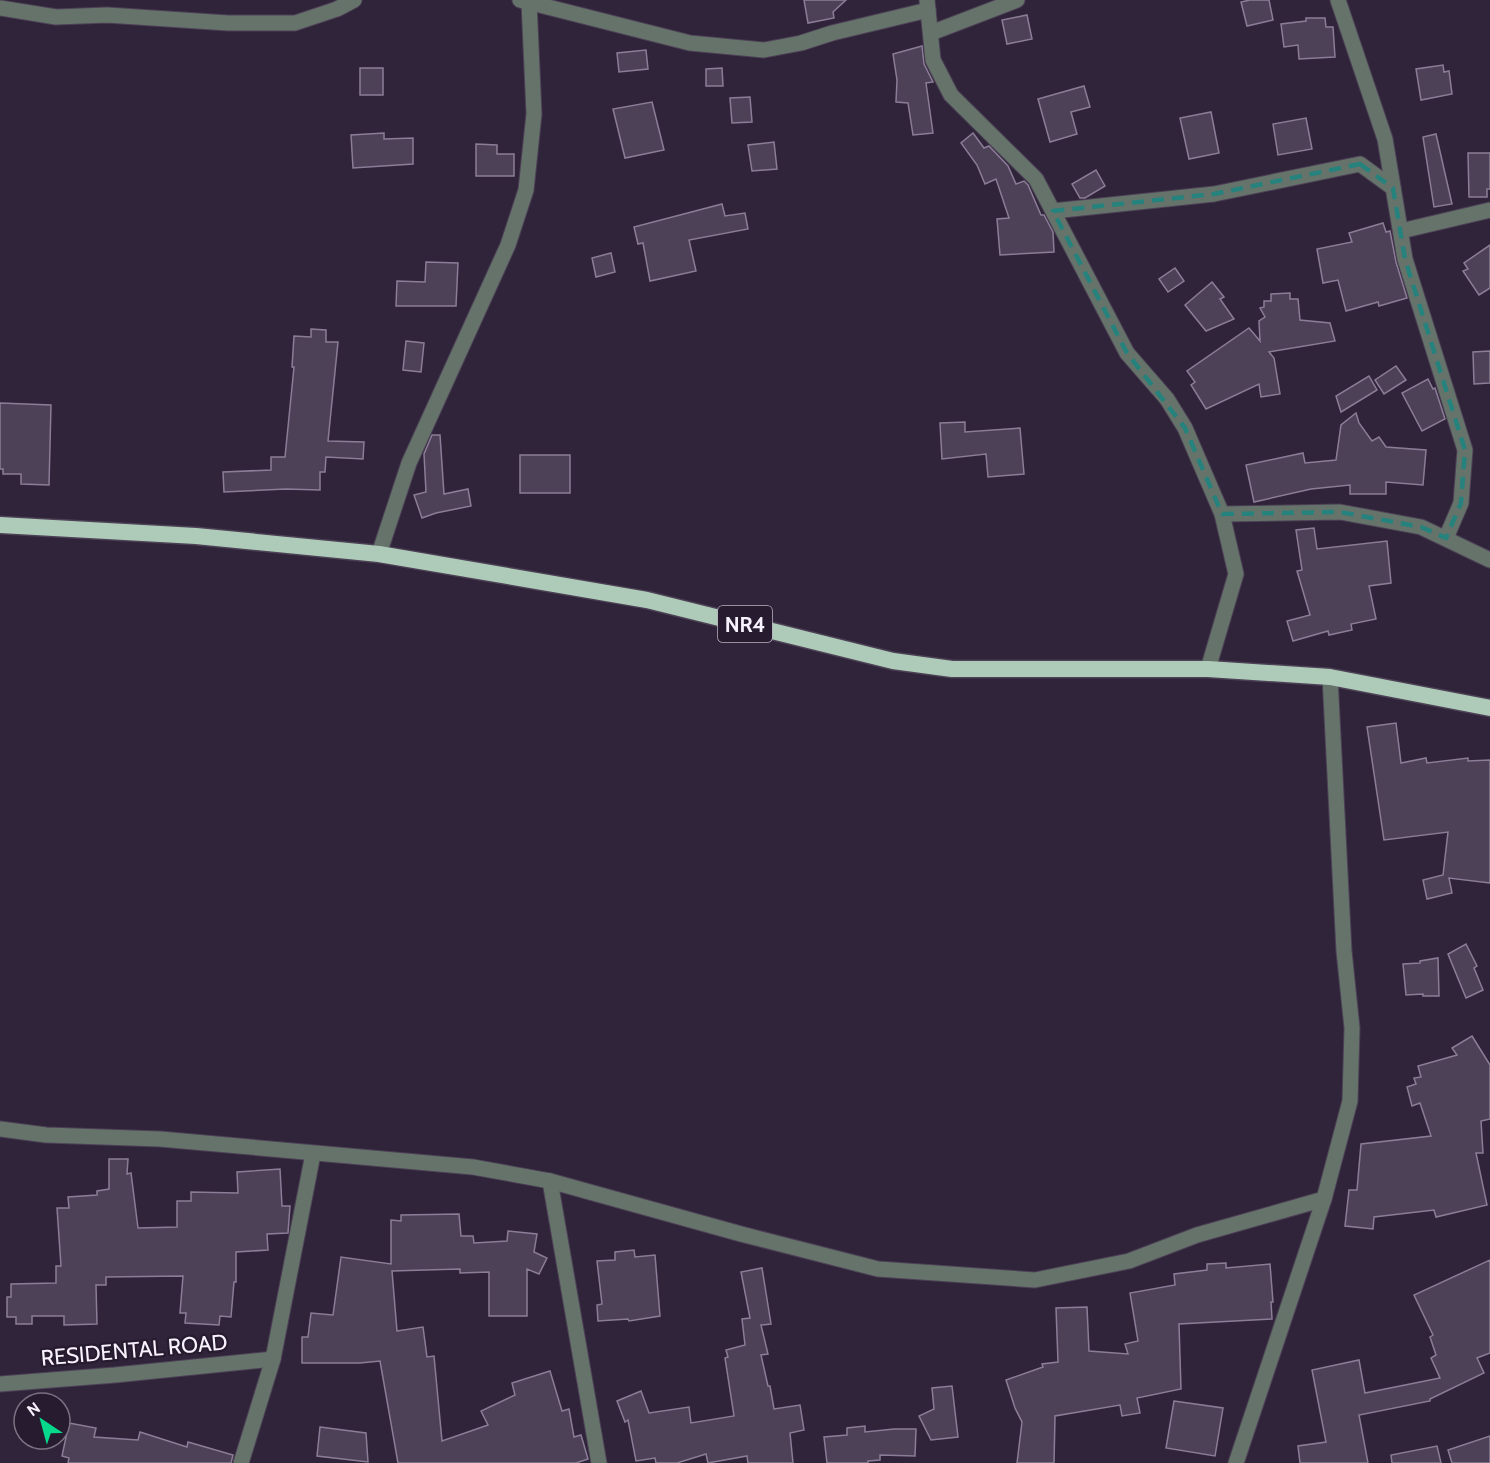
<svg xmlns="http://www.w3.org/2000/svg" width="1490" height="1463" font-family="Cabin,sans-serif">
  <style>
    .building { fill: #4d4158; stroke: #8b7d97; stroke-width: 1.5 }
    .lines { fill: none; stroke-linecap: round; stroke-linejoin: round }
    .minor-casing { stroke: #4c4155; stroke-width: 17 }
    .trunk-casing { stroke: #4c4155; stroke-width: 19 }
    .minor { stroke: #66736b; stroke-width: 15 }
    .trunk { stroke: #aecab8; stroke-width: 16 }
    .marked { fill: none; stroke: #26827c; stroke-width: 4.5; stroke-dasharray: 12 8; stroke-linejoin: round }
    .labels { text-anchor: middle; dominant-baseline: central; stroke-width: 4.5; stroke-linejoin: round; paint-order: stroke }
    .shield { fill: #261b2f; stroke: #b9b2c0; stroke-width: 1.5 }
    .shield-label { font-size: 21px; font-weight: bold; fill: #f8f2fe }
    .street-label { font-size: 22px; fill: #f8f2fe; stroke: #261b2f }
  </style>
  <rect width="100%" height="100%" fill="#30243a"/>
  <g class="building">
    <polygon points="804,0 846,0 833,12 834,18 808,23"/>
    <polygon points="1250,0 1269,0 1273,20 1247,26 1241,2"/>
    <polygon points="1027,15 1032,39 1007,44 1002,20"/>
    <polygon points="1306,18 1325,18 1326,27 1333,27 1335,57 1299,59 1298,45 1284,47 1281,24 1306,21"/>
    <polygon points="922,46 924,64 933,82 926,83 933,133 913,135 908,103 896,102 897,80 893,54"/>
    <polygon points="646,50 648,69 619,72 617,53"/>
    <polygon points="1443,65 1444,72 1449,71 1452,94 1421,100 1416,69"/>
    <rect x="360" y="68" width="23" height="27"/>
    <polygon points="722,68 723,86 706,86 706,69"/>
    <polygon points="1084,86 1090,107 1071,112 1077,134 1050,142 1038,99"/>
    <polygon points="750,97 752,122 732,123 730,98"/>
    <polygon points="652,102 664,150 625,158 613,109"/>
    <polygon points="1211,112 1219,153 1189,159 1180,118"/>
    <polygon points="1306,118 1312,149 1278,155 1273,124"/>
    <polygon points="384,133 384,139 413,138 413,164 353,168 351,135"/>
    <polygon points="973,133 984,148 989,146 1008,166 1016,184 1024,181 1028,185 1041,215 1044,215 1053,232 1054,252 1000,255 997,219 1009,218 996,179 985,184 977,165 961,143"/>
    <polygon points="1436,134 1452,204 1434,207 1423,137"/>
    <polygon points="774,142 777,169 752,171 748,145"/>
    <polygon points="476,144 497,145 497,154 514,154 514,176 476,176"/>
    <polygon points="1468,153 1490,153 1490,189 1487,189 1487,197 1469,197"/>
    <polygon points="1096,170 1105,186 1085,198 1080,198 1072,184"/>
    <polygon points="722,204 725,216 745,213 748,229 689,240 696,271 650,281 643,243 638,244 634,227"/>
    <polygon points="1383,223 1386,232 1390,231 1396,262 1407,298 1379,306 1378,302 1346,311 1338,280 1323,283 1317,249 1352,242 1349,233"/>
    <polygon points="1490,245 1490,288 1479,295 1463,271 1468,269 1464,263"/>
    <polygon points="611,253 615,272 596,277 592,258"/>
    <polygon points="426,262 458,263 456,306 396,306 397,281 425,282"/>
    <polygon points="1175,268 1184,281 1168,292 1159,279"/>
    <polygon points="1212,282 1224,297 1220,299 1234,319 1206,331 1185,305"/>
    <polygon points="1290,293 1290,299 1298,299 1300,320 1330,323 1335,341 1269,352 1274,358 1280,394 1261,397 1259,384 1206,409 1191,385 1195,382 1187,371 1249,328 1260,341 1259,321 1265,317 1260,308 1264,307 1264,301 1271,301 1271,294"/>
    <polygon points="311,329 326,330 326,342 338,342 328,441 364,442 363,459 326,457 325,472 320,472 320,490 286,489 224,492 223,472 271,470 271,457 285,457 294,367 292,367 294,336 311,337"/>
    <polygon points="406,341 424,343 421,372 403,370"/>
    <polygon points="1490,351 1490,383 1474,384 1473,352"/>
    <polygon points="1396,366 1406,380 1384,394 1375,380"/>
    <polygon points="1369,376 1377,390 1341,412 1336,396"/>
    <polygon points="1428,379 1433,389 1435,388 1445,419 1422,431 1402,393"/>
    <polygon points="0,403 51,405 49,485 21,484 21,474 3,474 3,469 0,469"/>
    <polygon points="1356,413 1359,423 1372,441 1379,437 1386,447 1426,450 1423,485 1386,482 1386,494 1350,494 1350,485 1311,489 1254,502 1246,465 1303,453 1305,463 1336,460 1341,425"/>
    <polygon points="965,422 965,432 1020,428 1024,474 988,477 986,454 942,459 940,423"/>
    <polygon points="432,435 440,435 444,494 468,489 471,506 436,513 422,518 414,495 426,492 424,454"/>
    <rect x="520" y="455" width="50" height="38"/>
    <polygon points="1314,528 1317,549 1387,541 1391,583 1369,586 1376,619 1351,624 1352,630 1329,635 1328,631 1293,641 1287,621 1310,615 1297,571 1302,570 1296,530"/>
    <polygon points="1396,723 1401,763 1426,758 1427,763 1468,758 1468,761 1490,760 1490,883 1449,878 1452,893 1427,899 1423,880 1443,875 1448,832 1384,840 1367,727"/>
    <polygon points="1466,944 1477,966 1474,968 1483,990 1466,998 1448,954"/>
    <polygon points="1438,958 1439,996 1423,996 1423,994 1406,995 1403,964 1420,963 1420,961"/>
    <polygon points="1472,1036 1490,1065 1490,1119 1481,1121 1483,1153 1476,1153 1487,1205 1436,1217 1434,1210 1374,1217 1373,1229 1345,1226 1349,1190 1357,1190 1361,1144 1431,1136 1420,1103 1412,1106 1407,1087 1416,1084 1414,1078 1421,1077 1418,1066 1457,1055 1452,1048"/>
    <polygon points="109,1159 128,1159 127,1174 131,1173 138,1228 177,1227 177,1201 191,1201 191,1192 238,1193 237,1172 280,1169 282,1206 290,1206 288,1233 267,1234 268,1250 236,1252 236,1282 234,1282 231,1317 220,1316 219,1325 185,1323 186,1313 180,1313 183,1276 106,1277 106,1285 96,1285 97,1324 64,1325 64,1316 32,1316 32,1324 16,1324 16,1317 7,1317 7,1297 11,1297 11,1284 56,1283 56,1266 61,1266 57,1208 69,1208 68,1197 97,1195 97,1191 109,1189"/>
    <polygon points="459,1214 461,1236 473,1236 474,1243 507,1241 508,1231 537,1234 534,1252 547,1258 539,1274 527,1269 527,1316 489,1316 489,1272 460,1273 460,1269 392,1271 397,1331 423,1327 427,1357 434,1356 442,1441 488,1425 481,1411 515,1395 512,1383 550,1371 562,1411 569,1409 574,1437 581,1435 588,1459 576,1463 398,1463 380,1361 360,1363 302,1363 302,1337 308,1337 311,1313 333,1315 341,1257 391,1264 391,1220 401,1221 401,1215"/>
    <polygon points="634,1250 635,1257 655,1255 660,1316 629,1321 628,1319 598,1321 597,1305 602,1304 597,1261 615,1260 615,1252"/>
    <polygon points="1490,1260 1490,1353 1477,1358 1484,1373 1430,1399 1430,1401 1359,1415 1368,1463 1300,1463 1298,1446 1326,1442 1312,1370 1359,1360 1365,1393 1440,1378 1431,1358 1436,1355 1430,1337 1433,1335 1414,1295"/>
    <polygon points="1226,1263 1226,1268 1270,1264 1273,1302 1271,1302 1272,1319 1179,1324 1181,1389 1137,1398 1140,1413 1122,1416 1120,1405 1055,1416 1054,1463 1017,1463 1022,1422 1015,1408 1006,1380 1043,1367 1042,1364 1058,1362 1056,1308 1087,1307 1089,1351 1128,1354 1125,1344 1138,1341 1130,1293 1175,1285 1174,1274 1207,1270 1207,1264"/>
    <polygon points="762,1268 771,1324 761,1325 768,1354 761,1355 768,1386 770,1386 774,1409 800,1405 804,1430 790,1433 793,1463 748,1463 747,1456 708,1463 706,1454 677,1463 656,1463 655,1458 636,1461 628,1420 625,1422 617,1401 641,1391 649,1413 689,1407 691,1423 734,1416 725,1358 728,1357 726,1350 745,1345 742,1319 750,1318 741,1272"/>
    <polygon points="952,1386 958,1437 931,1440 919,1416 934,1409 932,1388"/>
    <polygon points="1174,1401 1223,1408 1215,1456 1166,1448"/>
    <polygon points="69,1423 96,1428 94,1437 138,1440 140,1432 187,1447 188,1442 233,1455 231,1463 68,1463 69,1458 62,1456"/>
    <polygon points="865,1426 865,1432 894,1429 916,1429 915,1456 880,1455 880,1460 868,1461 868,1463 827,1463 824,1437 847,1435 847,1428"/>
    <polygon points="320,1427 366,1433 368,1462 317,1456"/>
    <polygon points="1490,1436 1490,1463 1452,1463 1448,1450"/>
    <polygon points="1437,1446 1441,1463 1392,1463 1391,1455"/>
  </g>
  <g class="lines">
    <defs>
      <g id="minor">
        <polyline points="520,0 690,43 764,50 801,43 832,33 928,10"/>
        <polyline points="927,0 933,60 951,95 1036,179 1127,353 1167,399 1185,428 1222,514 1236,574 1208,669"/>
        <polyline points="1338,0 1385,139 1405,259 1465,450 1461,503 1446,538"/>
        <polyline points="0,8 56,17 107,15 228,23 295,23 337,9 354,0"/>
        <polyline points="931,33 1017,0"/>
        <polyline points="1053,211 1214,194 1360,164 1393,188"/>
        <polyline points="1401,231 1490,210"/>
        <polyline points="1222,514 1340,512 1421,527 1490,560"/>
        <polyline points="379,554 409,463 508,245 526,190 534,114 529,2"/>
        <polyline points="0,1129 46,1135 160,1139 473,1167 550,1181 741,1234 878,1269 1035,1280 1129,1261 1197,1235 1324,1199"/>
        <polyline points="550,1181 599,1463"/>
        <polyline points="0,1384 115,1375 273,1359"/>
        <polyline points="241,1463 273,1359 313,1154"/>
        <polyline points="1236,1463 1324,1199 1350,1101 1352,1028 1344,951 1330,677"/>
      </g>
      <polyline id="trunk" points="0,525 196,536 379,554 647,600 893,661 952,669 1208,669 1330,677 1490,708"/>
    </defs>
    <use href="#minor" class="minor-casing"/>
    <use href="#trunk" class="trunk-casing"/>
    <use href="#minor" class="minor"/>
    <use href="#trunk" class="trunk"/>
  </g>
  <path class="marked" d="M1360 164 1393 188 1405 259 1465 450 1461 503 1446 538 1421 527 1340 512 1222 514 1185 428 1127 353 1053 211 1214 194Z"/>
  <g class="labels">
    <rect class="shield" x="718" y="606" width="54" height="36" rx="4.5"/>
    <g class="shield-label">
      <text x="745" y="624">NR4</text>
    </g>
    <g class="street-label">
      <text transform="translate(134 1350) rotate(-5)">RESIDENTAL ROAD</text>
    </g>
  </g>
  <g transform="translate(42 1421) rotate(324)"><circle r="28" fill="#261b2f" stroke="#7a7182" stroke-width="1.5"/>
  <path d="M0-4.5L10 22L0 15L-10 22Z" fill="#06d98b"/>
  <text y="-9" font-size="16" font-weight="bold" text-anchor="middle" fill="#f8f2fe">N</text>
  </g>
</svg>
